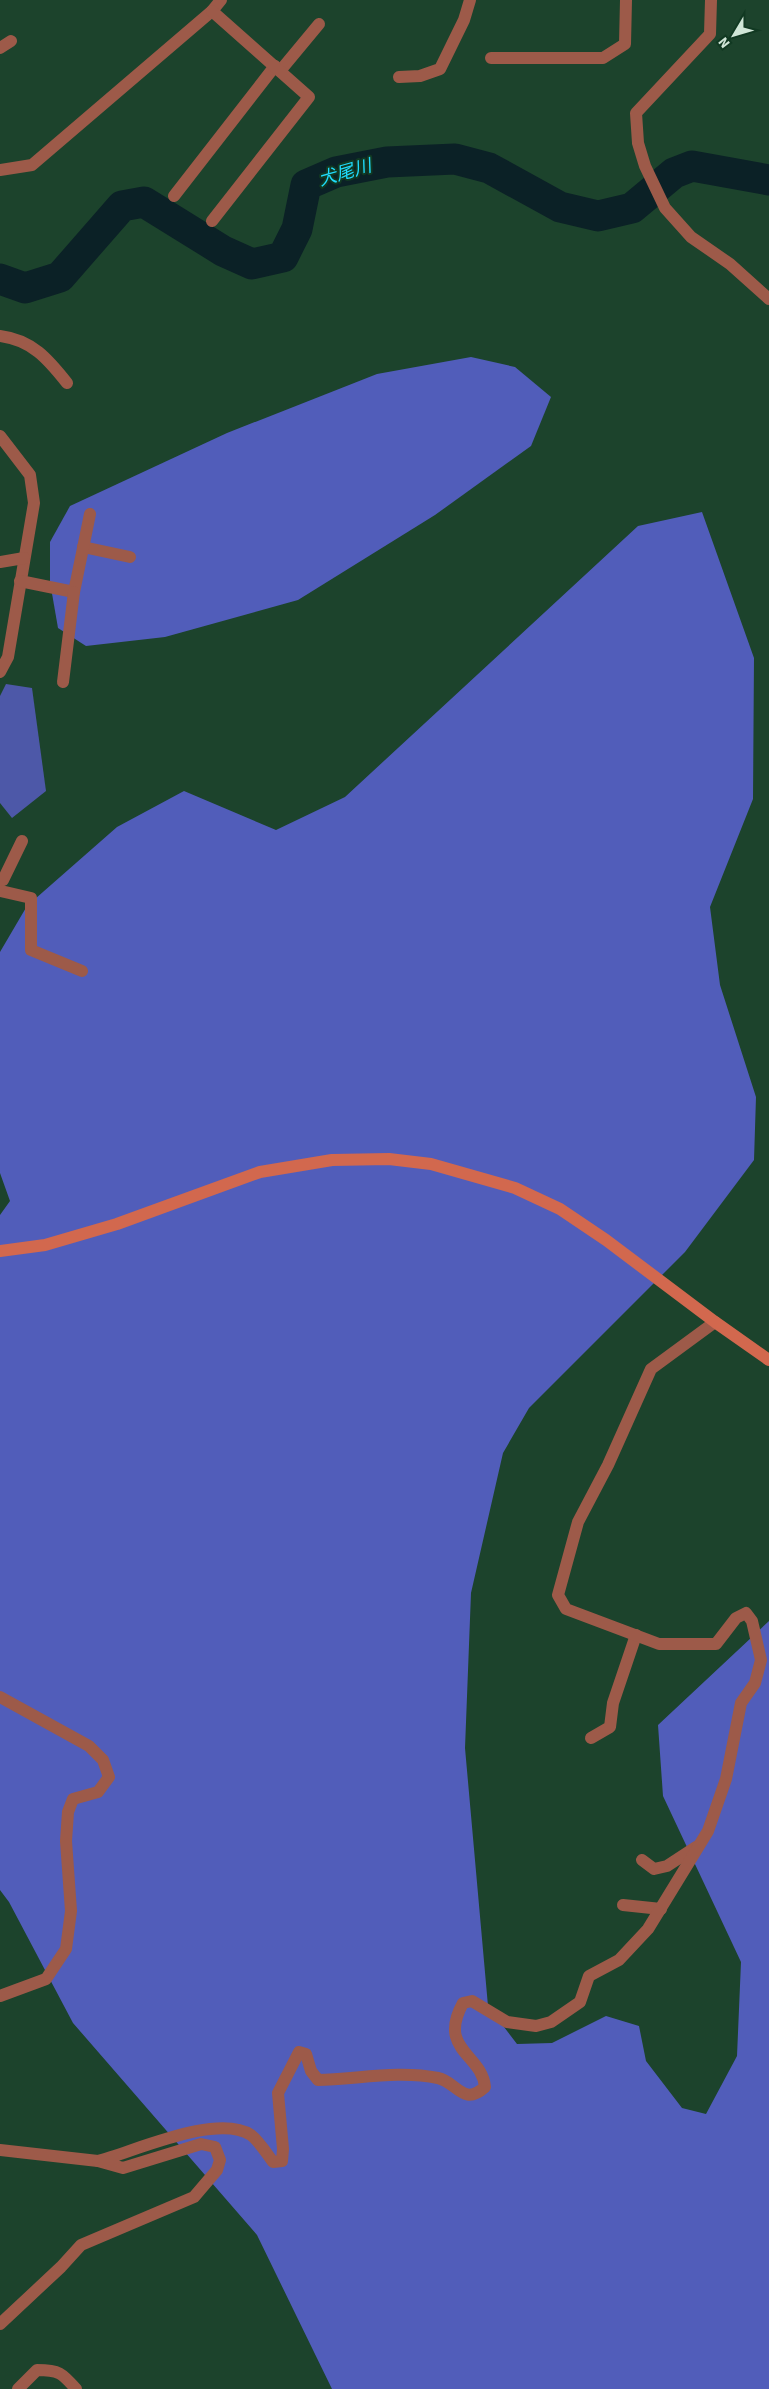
<svg xmlns="http://www.w3.org/2000/svg" width="769" height="2389" font-family="'Source Sans 3','Noto Sans JP',sans-serif">
  <style>
    .green { fill: #4d58a8 }
    .forest { fill: #515dba }
    .lines { fill: none; stroke-linecap: round; stroke-linejoin: round }
    .river { stroke: #0b2126; stroke-width: 31 }
    .street { stroke: #9d5a49; stroke-width: 12 }
    .secondary { stroke: #d2684e; stroke-width: 12 }
    .labels { text-anchor: middle; dominant-baseline: central; stroke-width: 4; stroke-linejoin: round; paint-order: stroke }
    .water-label { font-size: 18px; font-style: italic; fill: #1fdafc; stroke: #113922 }
  </style>
  <rect width="100%" height="100%" fill="#1c432c"/>
  <polygon class="green" points="6,684 32,688 46,791 12,818 0,803 0,696"/>
  <g class="forest">
    <polygon points="471,357 515,367 551,397 531,446 435,515 298,600 165,637 86,646 58,628 50,582 50,542 70,506 227,433 377,374"/>
    <polygon points="702,512 754,658 753,799 710,907 720,985 756,1097 754,1160 685,1252 529,1408 503,1453 471,1593 465,1748 488,2006 517,2044 552,2043 606,2016 639,2026 646,2061 682,2108 706,2114 737,2056 741,1962 663,1796 658,1725 769,1621 769,2389 332,2389 257,2235 73,2023 9,1902 0,1890 0,1215 10,1201 0,1173 0,952 27,906 117,827 184,791 276,830 345,797 638,526"/>
  </g>
  <g class="lines">
    <polyline class="river" points="0,279 25,288 60,277 122,206 144,202 223,251 252,264 283,257 297,229 306,185 336,172 387,162 455,159 489,168 560,207 598,216 632,208 674,173 692,166 769,180"/>
    <g class="street">
      <polyline points="711,0 710,34 636,113 638,143 645,166 665,208 691,237 730,264 769,299"/>
      <polyline points="0,48 11,41"/>
      <polyline points="491,58 603,58 625,44 626,0"/>
      <polyline points="280,71 319,24"/>
      <polyline points="399,77 420,76 440,69 464,20 470,0"/>
      <polyline points="0,170 32,165 212,11 221,0"/>
      <polyline points="174,196 275,66"/>
      <polyline points="212,221 309,97 212,11"/>
      <path d="M0 336C32 340 48 359 67 383"/>
      <polyline points="0,436 30,475 34,503 8,657 0,672"/>
      <polyline points="83,547 130,557"/>
      <polyline points="0,562 24,558"/>
      <polyline points="20,581 74,592 90,514"/>
      <polyline points="63,682 74,592"/>
      <polyline points="3,880 22,841"/>
      <polyline points="1,891 31,898 31,950 82,971"/>
      <polyline points="0,1697 89,1746 103,1760 109,1777 98,1792 73,1799 68,1812 66,1841 71,1911 66,1949 46,1979 0,1996"/>
      <polyline points="591,1738 610,1727 613,1703 636,1635"/>
      <polyline points="642,1860 654,1869 667,1866 696,1847"/>
      <polyline points="623,1905 661,1909"/>
      <polyline points="0,2150 98,2161"/>
      <path d="M0 2324 61 2267 81 2245 194 2197 217 2170 220 2160 215 2147 201 2144 123 2168 98 2161C136 2151 217 2113 251 2135 259 2141 267 2154 273 2162L282 2161 283 2149 278 2093 299 2052 306 2054 311 2071 318 2080C358 2079 399 2070 438 2078 457 2082 463 2107 485 2087 482 2054 437 2050 463 2003L472 2001 507 2022 536 2026 551 2022 580 2002 589 1976 619 1960 648 1929 708 1831 726 1779 741 1703 755 1683 761 1660 752 1621 746 1613 736 1618 716 1644H659L566 1609 558 1595 578 1522 608 1465 651 1369 715 1322"/>
      <path d="M18 2389 37 2370C59 2370 62 2373 76 2389"/>
    </g>
    <polyline class="secondary" points="0,1251 45,1245 117,1224 260,1172 332,1160 389,1159 431,1164 515,1188 560,1209 606,1240 715,1322 769,1360"/>
  </g>
  <g class="labels">
    <g class="water-label">
      <text transform="translate(345 173) rotate(-16)">犬尾川</text>
    </g>
  </g>
  <g transform="translate(734 35) rotate(232)" stroke="#113922" stroke-width="4" paint-order="stroke">
  <path d="M0-4L9 19L0 12L-9 19Z" fill="#d0e6d7"/>
  <text y="-8" font-size="14" font-weight="bold" text-anchor="middle" fill="#d0e6d7">N</text>
  </g>
</svg>
